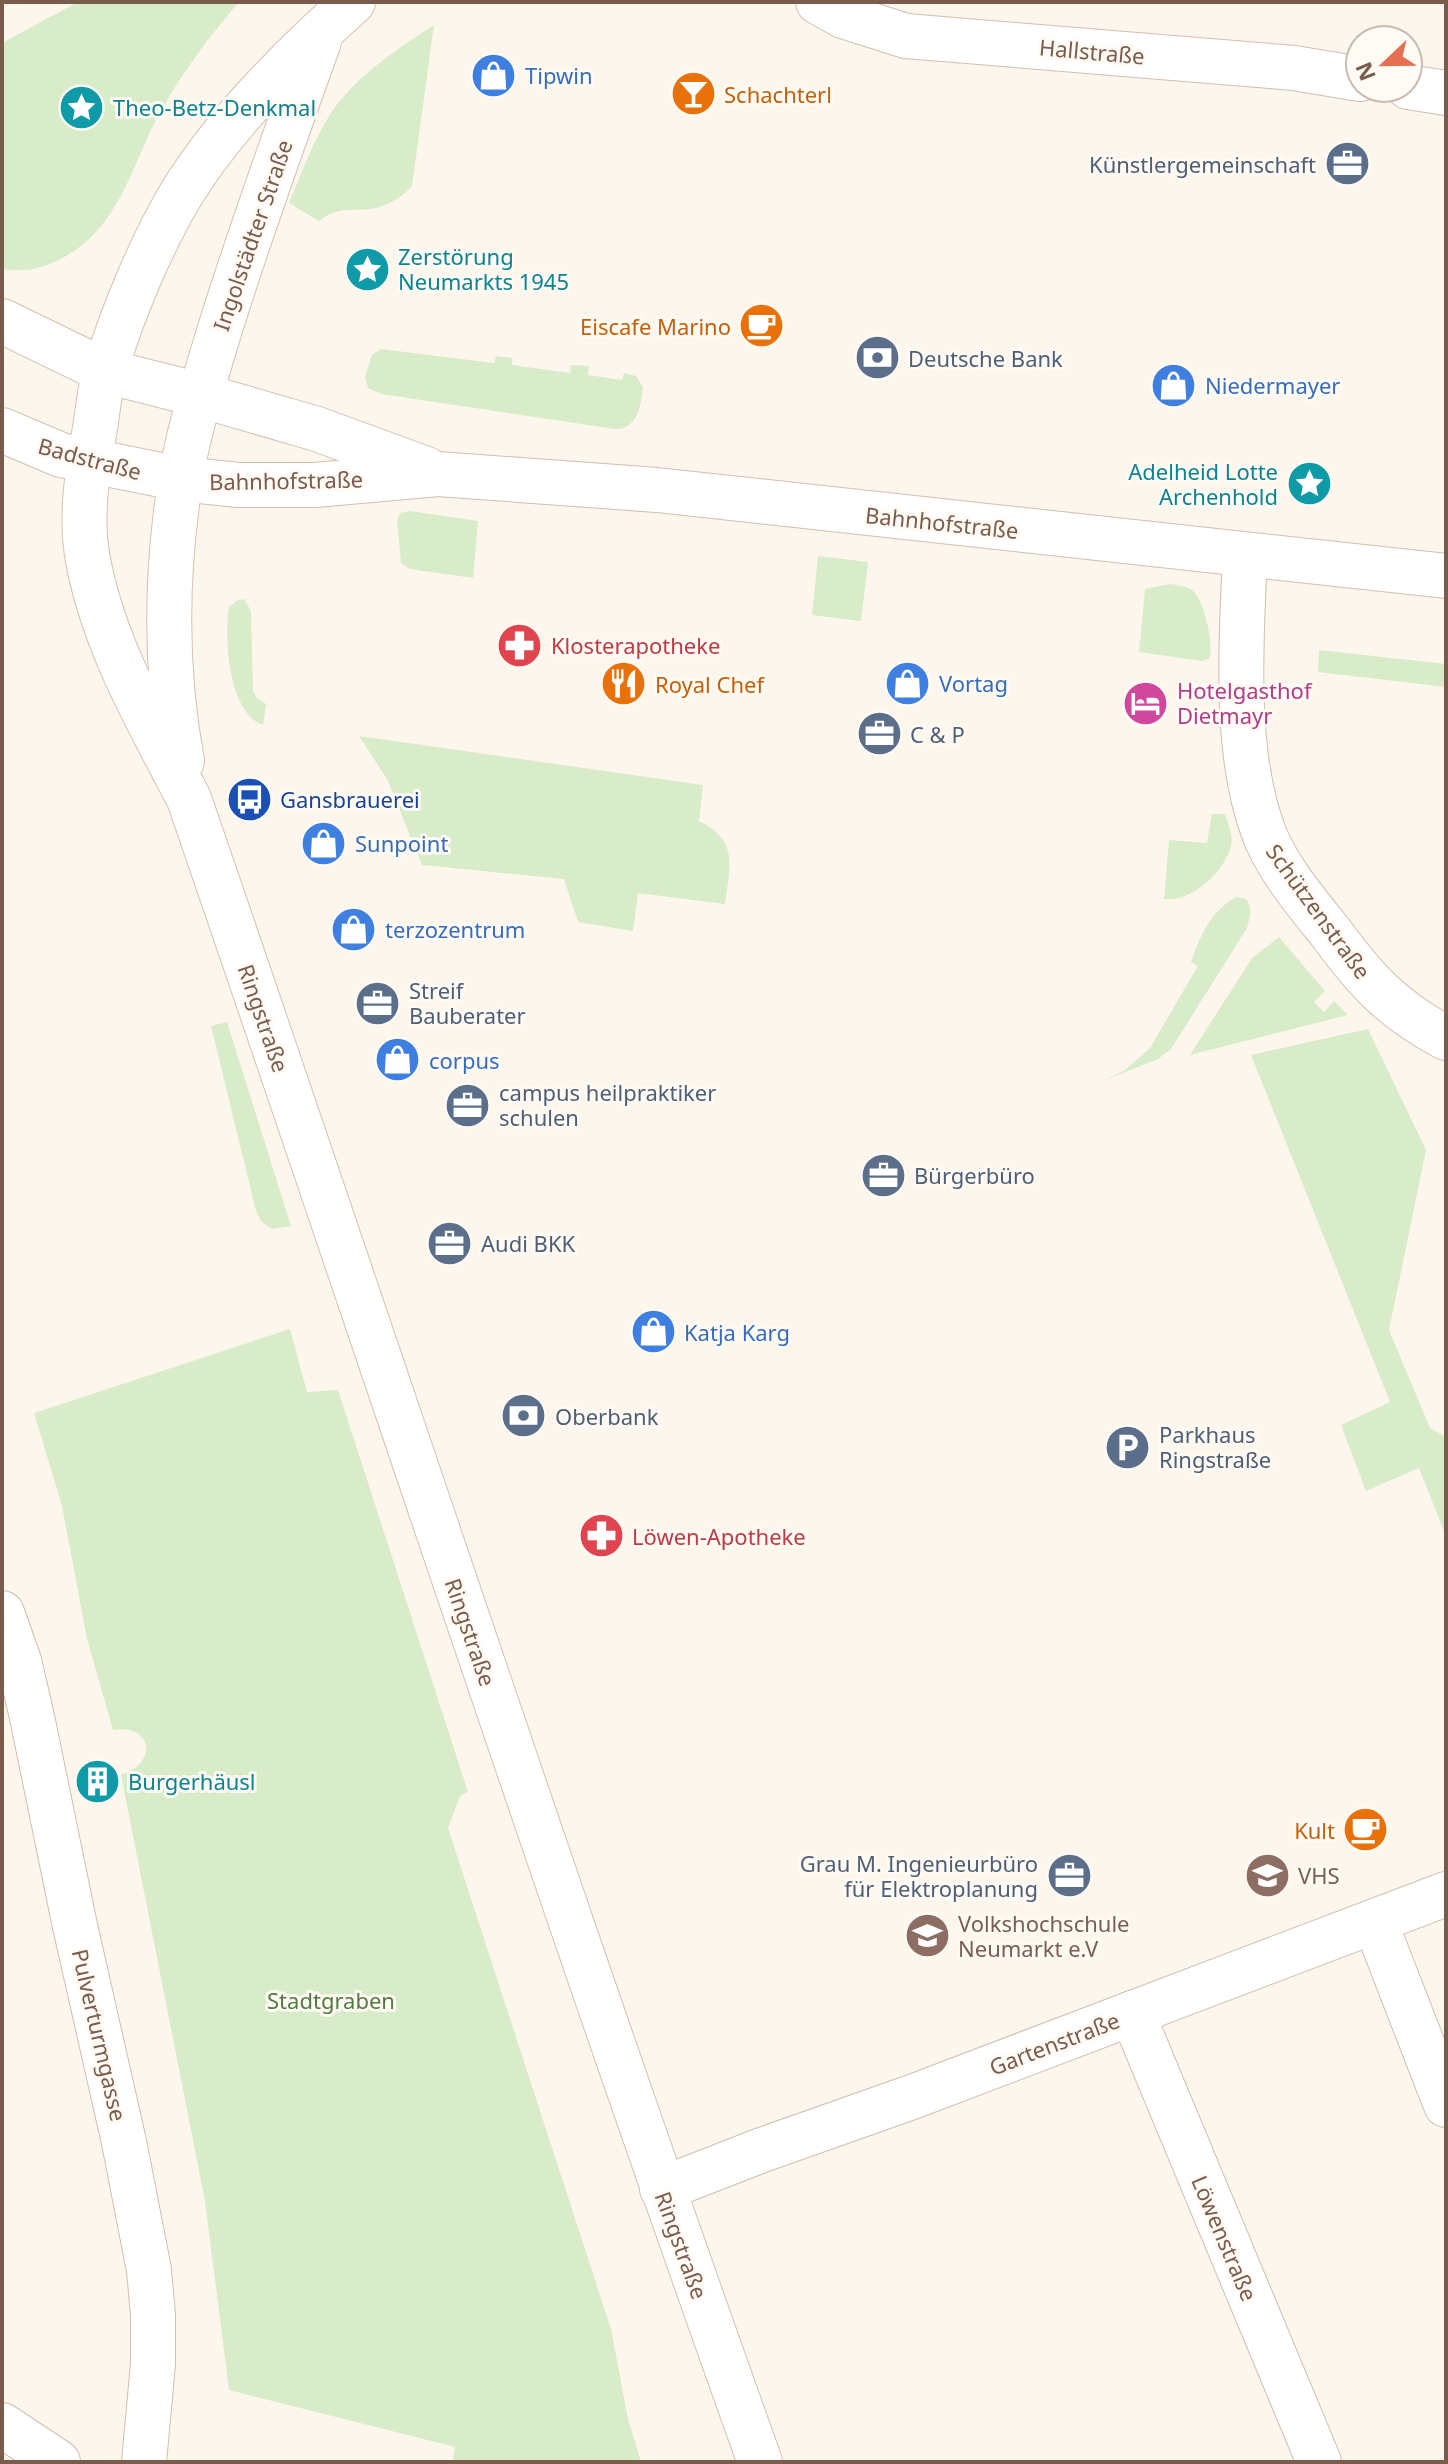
<svg xmlns="http://www.w3.org/2000/svg" width="1448" height="2464" font-family="'Noto Sans',sans-serif">
  <style>
    .green { fill: #d8ecc9 }
    .lines { fill: none; stroke-linecap: round; stroke-linejoin: round }
    .minor-casing { stroke: #d1beb0; stroke-width: 46 }
    .secondary-casing { stroke: #d6c0b0; stroke-width: 46 }
    .minor { stroke: #fff; stroke-width: 44 }
    .secondary { stroke: #fff; stroke-width: 44 }
    .labels { text-anchor: middle; dominant-baseline: central; stroke-width: 6; stroke-linejoin: round; paint-order: stroke }
    .street-label { font-size: 22px; fill: #7a5c4d; stroke: #fffaf3 }
    .shop-label { font-size: 22px; fill: #366cbe; stroke: #fffaf3; text-anchor: start }
    .food-label { font-size: 22px; fill: #c56008; stroke: #fffaf3; text-anchor: start }
    .culture-label { font-size: 22px; fill: #0d838f; stroke: #fffaf3; text-anchor: start }
    .service-label { font-size: 22px; fill: #4e5e75; stroke: #fffaf3; text-anchor: start }
    .health-label { font-size: 22px; fill: #be3a42; stroke: #fffaf3; text-anchor: start }
    .hotel-label { font-size: 22px; fill: #b23c85; stroke: #fffaf3; text-anchor: start }
    .transit-label { font-size: 22px; fill: #164399; stroke: #fffaf3; text-anchor: start }
    .education-label { font-size: 22px; fill: #785e54; stroke: #fffaf3; text-anchor: start }
    .park-label { font-size: 22px; fill: #537a41; stroke: #fffaf3 }
  </style>
  <rect width="100%" height="100%" fill="#fdf6ec"/>
  <g class="green">
    <path d="M78 2H239C209 37 183 71 161 111 132 162 122 224 66 256 46 268 25 273 2 269V43Z"/>
    <path d="M434 25 412 186C404 195 392 203 380 207 356 214 342 203 319 221L289 203C302 172 313 141 331 113 356 76 397 49 434 25Z"/>
    <path d="M381 349 494 363 496 356 512 358V365L570 373 571 365 589 366 588 375 622 380 624 373 636 376 643 387C641 406 638 429 615 429L381 394 368 388 365 377 372 355Z"/>
    <polygon points="410,511 478,521 473,578 410,569 401,563 397,521 400,513"/>
    <polygon points="818,556 868,562 861,621 812,615"/>
    <path d="M1170 584C1178 585 1188 586 1194 592 1204 601 1215 648 1209 659L1202 661 1139 652 1145 589Z"/>
    <path d="M244 599 251 611 253 691 257 698 266 704 263 725C228 713 224 638 229 607L236 601Z"/>
    <polygon points="1319,650 1446,664 1446,687 1318,672"/>
    <path d="M359 736 703 785 699 821C739 841 730 865 725 904L638 893 633 931 578 922 564 879 422 865 387 779Z"/>
    <path d="M1212 814H1225C1228 824 1234 835 1231 846 1225 871 1191 903 1164 899L1169 840 1207 843Z"/>
    <path d="M1236 897 1246 899C1253 909 1250 916 1247 928L1171 1049 1158 1059 1103 1081 1125 1070 1150 1048 1198 966 1191 962C1200 936 1211 911 1236 897Z"/>
    <polygon points="1279,937 1325,991 1314,1002 1324,1012 1334,1001 1348,1015 1190,1055 1252,958"/>
    <polygon points="227,1022 291,1226 272,1229 261,1221 256,1211 211,1026"/>
    <polygon points="1368,1029 1426,1150 1389,1330 1430,1428 1446,1437 1446,1536 1419,1468 1366,1491 1341,1425 1390,1402 1251,1055"/>
    <path d="M290 1329 307 1392 338 1390 468 1792 460 1796 448 1828 611 2329 628 2419 641 2462H452L455 2447 229 2390 205 2201 121 1775C160 1762 151 1723 113 1730L87 1639 62 1506 34 1413Z"/>
  </g>
  <g class="lines">
    <defs>
      <g id="minor">
        <polyline points="818,2 843,16 906,36 1294,68 1360,79"/>
        <polyline points="1408,87 1446,93"/>
        <polyline points="200,395 317,429 426,469"/>
        <polyline points="181,479 239,485 315,485 438,474 657,490 1446,576"/>
        <path d="M1245 556C1241 641 1233 758 1266 838 1281 873 1308 904 1331 933 1366 981 1393 1010 1446 1038"/>
        <polyline points="2,1613 19,1661 32,1717 75,1926 124,2142 149,2270 153,2315 153,2364 144,2462"/>
        <polyline points="1375,1922 1446,2105"/>
        <polyline points="1132,2013 1319,2462"/>
        <polyline points="662,2189 762,2150 912,2097 1446,1894"/>
        <polyline points="2,2425 58,2462"/>
      </g>
      <g id="secondary">
        <path d="M353 2C291 57 223 125 180 196 150 247 123 312 106 368 99 389 98 413 94 434 87 475 80 519 88 560 104 646 149 722 189 799 380 1353 562 1910 760 2462"/>
        <polyline points="2,321 105,371 200,395"/>
        <polyline points="2,430 61,455 181,479"/>
        <path d="M182 761C165 670 166 574 180 483 188 431 205 379 220 329 250 232 285 137 319 41"/>
      </g>
    </defs>
    <use href="#minor" class="minor-casing"/>
    <use href="#secondary" class="secondary-casing"/>
    <use href="#minor" class="minor"/>
    <use href="#secondary" class="secondary"/>
  </g>
  <defs>
    <symbol id="shop-disc" viewBox="-11 -11 22 22"><circle r="9.5" fill="#3f7fe0" stroke="#fffaf3"/><path d="M-5-2.5h2.3a2.7 3.5 0 0 1 5.4 0H5L5.5 6h-11ZM-1.5-2.5h3a1.5 2.3 0 0 0-3 0Z" fill="#fff"/></symbol>
    <symbol id="bar-disc" viewBox="-11 -11 22 22"><circle r="9.5" fill="#e8710a" stroke="#fffaf3"/><path d="M-6-5H6L.8 .8V4.5H3.5V6h-7V4.5H-.8V.8Z" fill="#fff"/></symbol>
    <symbol id="sight-disc" viewBox="-11 -11 22 22"><circle r="9.5" fill="#0f9aa8" stroke="#fffaf3"/><path d="M0-6L1.8-2.2L6-1.7L2.9 1.2L3.7 5.4L0 3.3L-3.7 5.4L-2.9 1.2L-6-1.7L-1.8-2.2Z" fill="#fff"/></symbol>
    <symbol id="office-disc" viewBox="-11 -11 22 22"><circle r="9.5" fill="#5c6f8a" stroke="#fffaf3"/><path d="M-6-3h4V-5.5h4V-3h4V5H-6ZM-1-4.5V-3h2v-1.5ZM-6 0V1H6V0Z" fill="#fff"/></symbol>
    <symbol id="cafe-disc" viewBox="-11 -11 22 22"><circle r="9.5" fill="#e8710a" stroke="#fffaf3"/><path d="M-5.5-4.5H6V0H3Q3 3.5 0 3.5H-2.5Q-5.5 3.5-5.5 0ZM3-3.2v2h1.7v-2ZM-6 4.5H4V6H-6Z" fill="#fff"/></symbol>
    <symbol id="bank-disc" viewBox="-11 -11 22 22"><circle r="9.5" fill="#5c6f8a" stroke="#fffaf3"/><path d="M-6-4H6V4H-6ZM0-2.3a2.3 2.3 0 1 0 0 4.6a2.3 2.3 0 1 0 0-4.6Z" fill="#fff"/></symbol>
    <symbol id="pharmacy-disc" viewBox="-11 -11 22 22"><circle r="9.5" fill="#e0444e" stroke="#fffaf3"/><path d="M-2-6h4v4h4v4h-4v4h-4v-4h-4v-4h4Z" fill="#fff"/></symbol>
    <symbol id="restaurant-disc" viewBox="-11 -11 22 22"><circle r="9.5" fill="#e8710a" stroke="#fffaf3"/><path d="M-5-6h1v4h1v-4h1v4h1v-4h1v5L-1.5 .5V6h-2V.5L-5-1ZM5-6V6H3V1.5H1.5Q1.5-4 5-6Z" fill="#fff"/></symbol>
    <symbol id="hotel-disc" viewBox="-11 -11 22 22"><circle r="9.5" fill="#d1479c" stroke="#fffaf3"/><path d="M-6-4.5h1.5V1H6V5H4.5V3h-9V5H-6ZM-4 0a1.8 1.8 0 1 1 3.6 0ZM.5 0V-2.5h3Q6-2.5 6 0Z" fill="#fff"/></symbol>
    <symbol id="bus-disc" viewBox="-11 -11 22 22"><circle r="9.5" fill="#1a4fb4" stroke="#fffaf3"/><path d="M-5-6H5V4H4V6H2V4H-2V6H-4V4H-5ZM-3.5-4V0h7V-4ZM-3.5 1.2v1.5H-2V1.2ZM2 1.2v1.5H3.5V1.2Z" fill="#fff"/></symbol>
    <symbol id="parking-disc" viewBox="-11 -11 22 22"><circle r="9.5" fill="#5c6f8a" stroke="#fffaf3"/><path d="M-3.5-5.5H1a3.5 3.5 0 0 1 0 7H-1V5.5H-3.5ZM-1-3.4V-.6H.8a1.4 1.4 0 0 0 0-2.8Z" fill="#fff"/></symbol>
    <symbol id="building-disc" viewBox="-11 -11 22 22"><circle r="9.5" fill="#0f9aa8" stroke="#fffaf3"/><path d="M-4-6H4V6H1V3H-1V6H-4ZM-2.5-4.3h1.7v1.8h-1.7ZM.8-4.3h1.7v1.8H.8ZM-2.5-1h1.7V.8h-1.7ZM.8-1h1.7V.8H.8Z" fill="#fff"/></symbol>
    <symbol id="school-disc" viewBox="-11 -11 22 22"><circle r="9.5" fill="#8d6e63" stroke="#fffaf3"/><path d="M0-5L7-2L0 1L-7-2ZM-4 1L0 2.5L4 1V4Q0 6-4 4Z" fill="#fff"/></symbol>
    <symbol id="university-disc" viewBox="-11 -11 22 22"><circle r="9.5" fill="#8d6e63" stroke="#fffaf3"/><path d="M0-5L7-2L0 1L-7-2ZM-4 1L0 2.5L4 1V4Q0 6-4 4Z" fill="#fff"/></symbol>
  </defs>
  <g fill-rule="evenodd">
    <use href="#shop-disc" x="468" y="50" width="51" height="51"/>
    <use href="#bar-disc" x="668" y="68" width="51" height="51"/>
    <use href="#sight-disc" x="56" y="82" width="51" height="51"/>
    <use href="#office-disc" x="1322" y="138" width="51" height="51"/>
    <use href="#sight-disc" x="342" y="244" width="51" height="51"/>
    <use href="#cafe-disc" x="736" y="300" width="51" height="51"/>
    <use href="#bank-disc" x="852" y="332" width="51" height="51"/>
    <use href="#shop-disc" x="1148" y="360" width="51" height="51"/>
    <use href="#sight-disc" x="1284" y="458" width="51" height="51"/>
    <use href="#pharmacy-disc" x="494" y="620" width="51" height="51"/>
    <use href="#shop-disc" x="882" y="658" width="51" height="51"/>
    <use href="#restaurant-disc" x="598" y="658" width="51" height="51"/>
    <use href="#hotel-disc" x="1120" y="678" width="51" height="51"/>
    <use href="#office-disc" x="854" y="708" width="51" height="51"/>
    <use href="#bus-disc" x="224" y="774" width="51" height="51"/>
    <use href="#shop-disc" x="298" y="818" width="51" height="51"/>
    <use href="#shop-disc" x="328" y="904" width="51" height="51"/>
    <use href="#office-disc" x="352" y="978" width="51" height="51"/>
    <use href="#shop-disc" x="372" y="1034" width="51" height="51"/>
    <use href="#office-disc" x="442" y="1080" width="51" height="51"/>
    <use href="#office-disc" x="858" y="1150" width="51" height="51"/>
    <use href="#office-disc" x="424" y="1218" width="51" height="51"/>
    <use href="#shop-disc" x="628" y="1306" width="51" height="51"/>
    <use href="#bank-disc" x="498" y="1390" width="51" height="51"/>
    <use href="#parking-disc" x="1102" y="1422" width="51" height="51"/>
    <use href="#pharmacy-disc" x="576" y="1510" width="51" height="51"/>
    <use href="#building-disc" x="72" y="1756" width="51" height="51"/>
    <use href="#cafe-disc" x="1340" y="1804" width="51" height="51"/>
    <use href="#school-disc" x="1242" y="1850" width="51" height="51"/>
    <use href="#office-disc" x="1044" y="1850" width="51" height="51"/>
    <use href="#university-disc" x="902" y="1910" width="51" height="51"/>
  </g>
  <g class="labels">
    <g class="street-label">
      <text transform="translate(1092 51) rotate(5)">Hallstraße</text>
      <text transform="translate(252 235) rotate(-71)">Ingolstädter Straße</text>
      <text transform="translate(90 458) rotate(15)">Badstraße</text>
      <text transform="translate(286 480) rotate(-1)">Bahnhofstraße</text>
      <text transform="translate(942 522) rotate(6)">Bahnhofstraße</text>
      <text transform="translate(1319 911) rotate(54)">Schützenstraße</text>
      <text transform="translate(264 1018) rotate(71)">Ringstraße</text>
      <text transform="translate(471 1632) rotate(71)">Ringstraße</text>
      <text transform="translate(100 2035) rotate(77)">Pulverturmgasse</text>
      <text transform="translate(1054 2043) rotate(-21)">Gartenstraße</text>
      <text transform="translate(1225 2238) rotate(67)">Löwenstraße</text>
      <text transform="translate(682 2245) rotate(70)">Ringstraße</text>
    </g>
    <g class="shop-label">
      <text x="525" y="75">Tipwin</text>
      <text x="1205" y="385">Niedermayer</text>
      <text x="939" y="683">Vortag</text>
      <text x="355" y="843">Sunpoint</text>
      <text x="385" y="929">terzozentrum</text>
      <text x="429" y="1060">corpus</text>
      <text x="684" y="1332">Katja Karg</text>
    </g>
    <g class="food-label">
      <text x="724" y="94">Schachterl</text>
      <text x="731" y="326" text-anchor="end">Eiscafe Marino</text>
      <text x="655" y="684">Royal Chef</text>
      <text x="1335" y="1830" text-anchor="end">Kult</text>
    </g>
    <g class="culture-label">
      <text x="113" y="107">Theo-Betz-Denkmal</text>
      <text x="398" y="256">Zerstörung<tspan x="398" dy="25">Neumarkts 1945</tspan></text>
      <text x="1278" y="471" text-anchor="end">Adelheid Lotte<tspan x="1278" dy="25">Archenhold</tspan></text>
      <text x="128" y="1781">Burgerhäusl</text>
    </g>
    <g class="service-label">
      <text x="1316" y="164" text-anchor="end">Künstlergemeinschaft</text>
      <text x="908" y="358">Deutsche Bank</text>
      <text x="910" y="734">C &amp; P</text>
      <text x="409" y="990">Streif<tspan x="409" dy="25">Bauberater</tspan></text>
      <text x="499" y="1092">campus heilpraktiker<tspan x="499" dy="25">schulen</tspan></text>
      <text x="914" y="1175">Bürgerbüro</text>
      <text x="481" y="1243">Audi BKK</text>
      <text x="555" y="1416">Oberbank</text>
      <text x="1159" y="1434">Parkhaus<tspan x="1159" dy="25">Ringstraße</tspan></text>
      <text x="1038" y="1863" text-anchor="end">Grau M. Ingenieurbüro<tspan x="1038" dy="25">für Elektroplanung</tspan></text>
    </g>
    <g class="health-label">
      <text x="551" y="645">Klosterapotheke</text>
      <text x="632" y="1536">Löwen-Apotheke</text>
    </g>
    <g class="hotel-label">
      <text x="1177" y="690">Hotelgasthof<tspan x="1177" dy="25">Dietmayr</tspan></text>
    </g>
    <g class="transit-label">
      <text x="280" y="799">Gansbrauerei</text>
    </g>
    <g class="education-label">
      <text x="1298" y="1875">VHS</text>
      <text x="958" y="1923">Volkshochschule<tspan x="958" dy="25">Neumarkt e.V</tspan></text>
    </g>
    <g class="park-label">
      <text x="331" y="2000">Stadtgraben</text>
    </g>
  </g>
  <rect width="1448" height="2464" fill="none" stroke="#7a5c4d" stroke-width="8"/>
  <g transform="translate(1384 64) rotate(248)"><circle r="38" fill="#fffaf3" stroke="#cabbb1" stroke-width="2"/>
  <path d="M0-6L14 30L0 20L-14 30Z" fill="#e76f51"/>
  <text y="-12" font-size="22" font-weight="bold" text-anchor="middle" fill="#7a5c4d">N</text>
  </g>
</svg>
